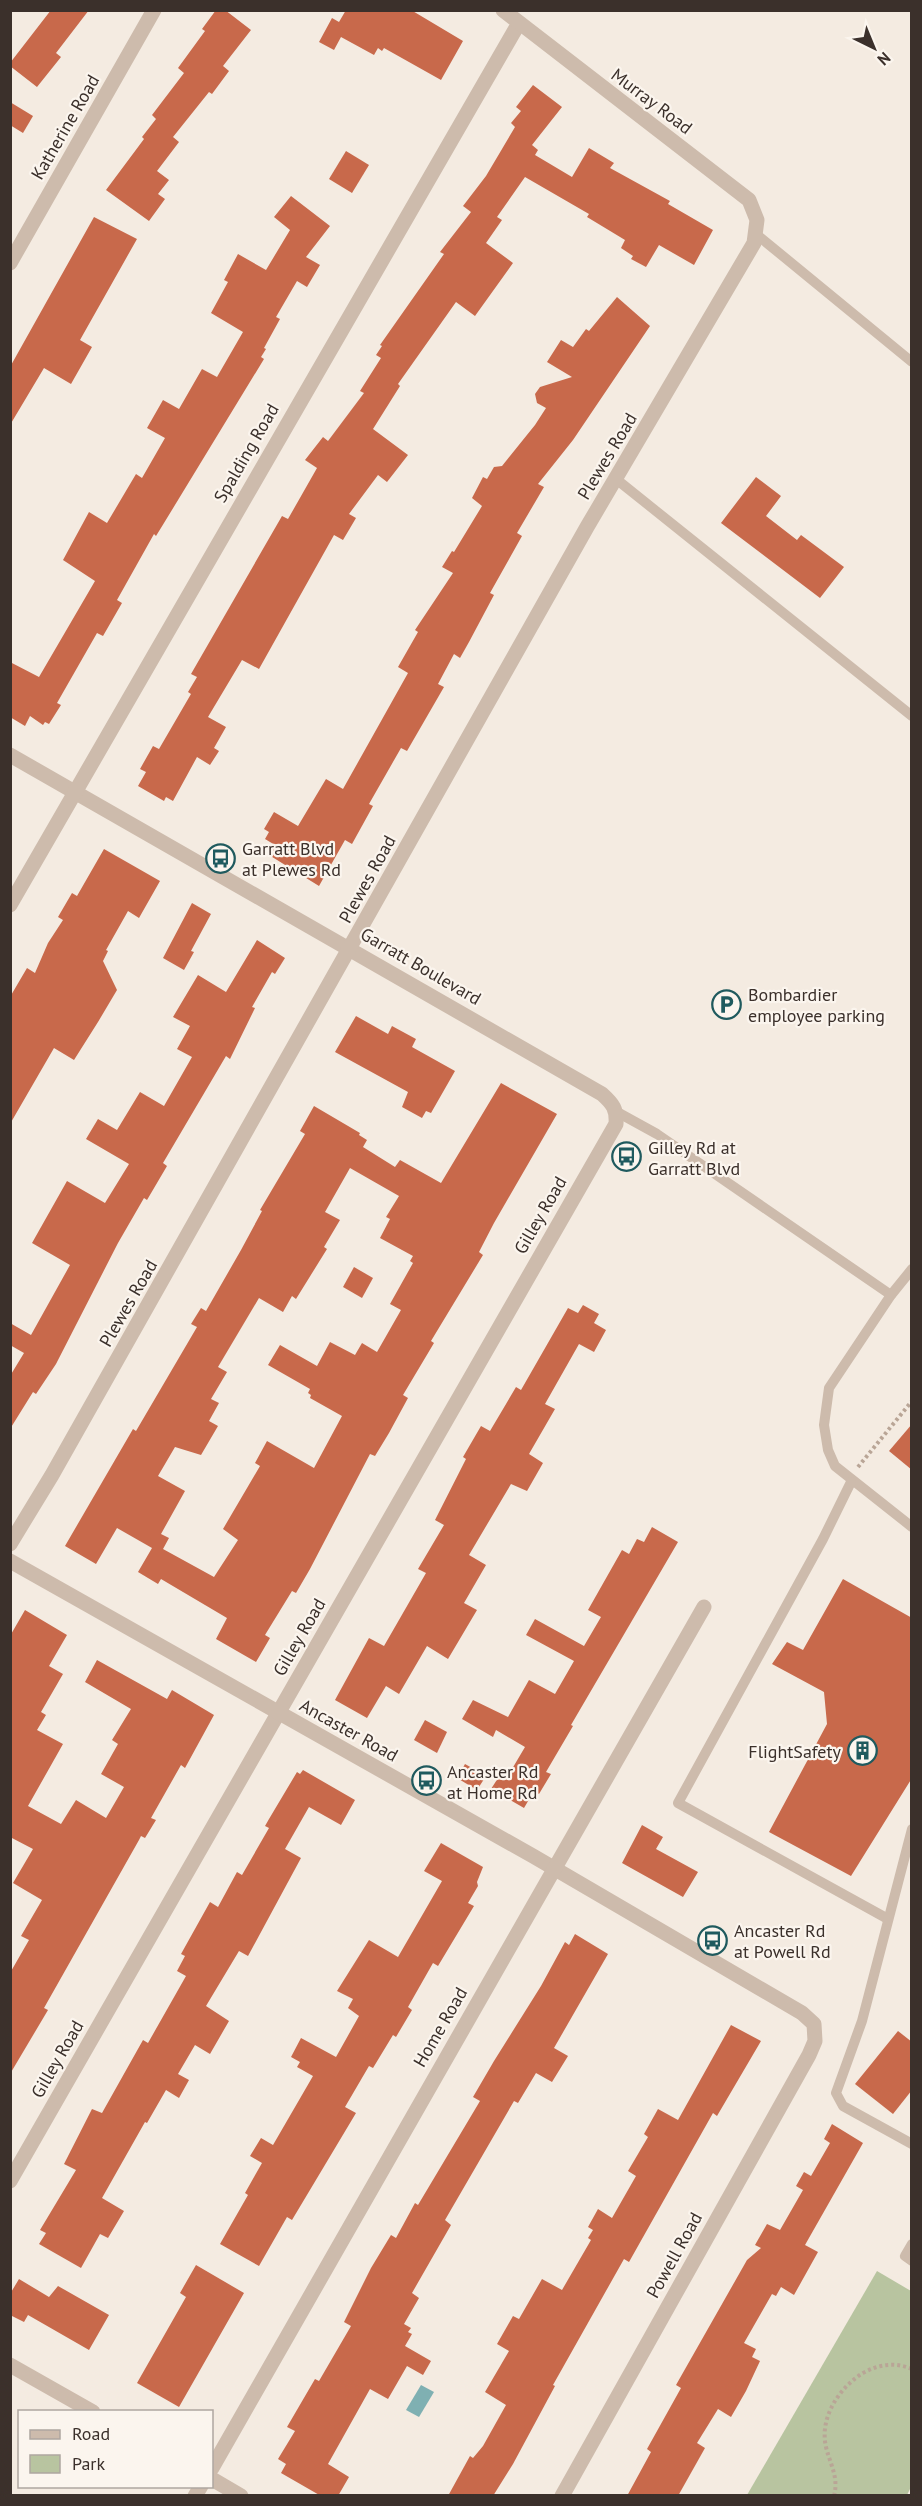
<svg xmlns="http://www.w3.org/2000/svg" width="922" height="2506" font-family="'PT Sans',sans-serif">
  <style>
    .green { fill: #b8c4a0 }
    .water { fill: #7fb0b2 }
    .building { fill: #c8694b; fill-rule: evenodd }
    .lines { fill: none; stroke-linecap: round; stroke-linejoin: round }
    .path { stroke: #b9a596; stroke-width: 4; stroke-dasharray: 3 3; stroke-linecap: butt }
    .service { stroke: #cdbbac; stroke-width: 10 }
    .minor { stroke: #cdbbac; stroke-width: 15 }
    .labels { text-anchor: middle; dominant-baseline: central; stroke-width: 4.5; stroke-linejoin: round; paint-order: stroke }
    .street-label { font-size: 18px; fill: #3b302b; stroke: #fbf5ee }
    .poi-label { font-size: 18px; fill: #3b302b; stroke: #fbf5ee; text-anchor: start }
  </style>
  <rect width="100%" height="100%" fill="#f4ebe1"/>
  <polygon class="green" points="877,2271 911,2291 911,2487 907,2495 747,2495"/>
  <polygon class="water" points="421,2385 434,2392 419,2417 406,2410"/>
  <g class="building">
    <polygon points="51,10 89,10 56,53 61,57 37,87 10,66 10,63"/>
    <polygon points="216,10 225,10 251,30 223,66 229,71 212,94 209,92 173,137 179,142 157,171 169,180 158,194 165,199 149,221 106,190 144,139 142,137 156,119 152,115 184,73 178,68 205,31 202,29"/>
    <polygon points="346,10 411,10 463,41 441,80 384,48 382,51 378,48 374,55 341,37 334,50 319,42 332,18 339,22"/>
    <polygon points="533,85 562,107 532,145 538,150 535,155 572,177 589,148 614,163 610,168 670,201 668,204 713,230 694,265 659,245 646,267 631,259 633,256 621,248 625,240 587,217 589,214 525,177 497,217 502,220 486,243 513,263 475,316 456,302 398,384 400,386 373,429 408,455 387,482 378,475 349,514 356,518 343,540 334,535 259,669 242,660 208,717 226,727 214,748 219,751 210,765 197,757 173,801 166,797 164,801 138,786 146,772 140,769 153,746 159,749 191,694 188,692 197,677 191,674 282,516 288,519 317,468 305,460 323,437 328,441 364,393 360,391 381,358 376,355 382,346 380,345 444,254 440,252 471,212 463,206 486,176 515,127 511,123 521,111 516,107"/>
    <polygon points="10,102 33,116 23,133 10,125"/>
    <polygon points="346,151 369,165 352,193 329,179"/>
    <polygon points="291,196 330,226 306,257 320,265 307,287 297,281 276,317 280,319 264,348 266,349 261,357 264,359 164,523 156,536 154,534 117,600 122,603 103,636 97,633 57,703 61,705 49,724 45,722 43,725 30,716 25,726 10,717 10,662 39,677 95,581 63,560 89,512 107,523 136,474 142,478 165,438 147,428 163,400 179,409 202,369 217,377 243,332 211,313 228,282 224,280 238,254 266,270 290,230 274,217"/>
    <polygon points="94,217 137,239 80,340 92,347 71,384 44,368 10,425 10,367"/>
    <polygon points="617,297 650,326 573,440 538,484 544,487 517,533 522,536 490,593 494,595 469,642 460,658 454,654 438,684 444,687 407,751 401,748 369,804 373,806 352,844 345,840 319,886 269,855 275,845 265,839 269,832 264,829 274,812 298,826 326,779 343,789 408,673 398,667 418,632 415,630 453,573 442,567 452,551 454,552 482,506 472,498 483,477 487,479 494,467 502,466 535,425 546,408 537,403 535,394 540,387 572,377 547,362 561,340 573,347 586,329 589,331"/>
    <polygon points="756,477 781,496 766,516 797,540 801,535 844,567 820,598 721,523"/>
    <polygon points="104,849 160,881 139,918 128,911 106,950 108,951 103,961 117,990 98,1022 74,1060 54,1048 10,1124 10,997 27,968 35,973 48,943 63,920 58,917 72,893 77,896"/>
    <polygon points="192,903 211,914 191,951 194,952 184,970 163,958"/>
    <polygon points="257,940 285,958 275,974 272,972 252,1007 255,1008 230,1059 226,1056 163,1163 167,1166 147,1200 144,1198 118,1243 56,1364 36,1394 33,1392 10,1429 10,1376 24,1353 10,1345 10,1323 31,1335 70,1265 32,1243 67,1181 105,1203 129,1164 86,1139 98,1119 117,1130 140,1092 164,1106 192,1057 177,1049 190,1026 173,1017 198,975 226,992"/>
    <polygon points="356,1016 388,1034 392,1026 416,1039 412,1047 455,1071 431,1113 426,1111 422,1118 402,1107 408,1092 335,1052"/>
    <path d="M501 1083 557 1114 494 1223 479 1252 483 1255 431 1341 434 1343 403 1395 408 1398 389 1433 375 1456 370 1454 310 1569 296 1593 292 1591 265 1635 270 1638 256 1662 216 1639 227 1618 161 1579 158 1584 138 1572 152 1548 117 1528 96 1564 65 1546 133 1429 136 1431 197 1327 191 1324 201 1308 206 1311 241 1250 262 1211 260 1210 305 1134 300 1131 314 1106 360 1133 359 1135 367 1140 363 1147 395 1167 400 1160 441 1183ZM350 1168 399 1196 386 1217 390 1219 380 1238 413 1256 410 1261 413 1263 390 1304 401 1310 377 1352 362 1343 355 1355 330 1342 317 1366 280 1345 268 1365 310 1389 308 1393 311 1395 310 1398 342 1416 314 1468 267 1441 255 1463 260 1466 223 1529 238 1540 214 1577 163 1549 169 1538 161 1534 185 1491 158 1476 175 1447 201 1455 218 1426 209 1421 219 1403 211 1399 227 1372 218 1367 259 1298 283 1312 292 1296 296 1299 327 1249 324 1247 340 1220 325 1212Z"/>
    <polygon points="354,1267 373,1278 362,1298 343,1287"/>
    <polygon points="583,1305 599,1314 594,1323 606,1330 594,1352 579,1344 545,1404 555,1409 529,1454 543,1463 527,1491 511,1484 469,1555 486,1565 464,1603 477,1610 448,1659 427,1646 399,1694 386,1686 367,1718 335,1700 369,1638 384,1646 426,1573 418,1569 444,1525 435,1520 466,1459 463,1457 481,1426 490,1431 516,1387 521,1390 568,1308 578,1313"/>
    <polygon points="912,1424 912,1470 889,1451"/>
    <polygon points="652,1527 678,1542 571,1725 573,1726 546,1772 551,1774 539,1794 534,1791 524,1808 491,1789 500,1775 506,1779 525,1747 496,1730 493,1737 462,1719 473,1700 508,1717 529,1680 555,1694 574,1661 526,1635 535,1619 584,1646 601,1617 588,1610 622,1550 629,1554 637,1539 644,1542"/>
    <polygon points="843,1579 912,1618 912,1778 851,1876 769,1832 827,1724 824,1692 772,1664 787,1642 803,1650"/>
    <polygon points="25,1610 67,1635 49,1666 63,1674 41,1712 46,1715 37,1730 63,1744 28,1806 61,1824 76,1800 106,1818 124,1787 101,1774 118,1744 112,1740 131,1709 85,1682 97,1660 167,1699 172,1690 214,1715 185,1768 181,1765 151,1818 156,1820 145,1838 141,1836 139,1840 44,2008 48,2010 10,2074 10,1973 29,1940 21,1936 42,1900 13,1883 33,1849 10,1837 10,1636"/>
    <polygon points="425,1720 447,1732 437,1753 414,1740"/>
    <polygon points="465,1764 486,1776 477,1790 457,1778"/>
    <polygon points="303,1770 355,1800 341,1825 309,1807 285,1849 301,1858 248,1956 239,1951 206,2006 229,2021 210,2054 195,2045 178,2074 189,2080 179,2098 166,2090 147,2123 145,2122 102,2198 124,2211 108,2238 100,2234 81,2268 39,2244 46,2233 40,2230 76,2170 64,2164 92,2109 102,2113 143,2040 148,2043 186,1976 177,1971 185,1956 181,1954 210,1902 218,1907 237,1872 242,1875 269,1828 265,1826 269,1819 297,1772 300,1774"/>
    <polygon points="642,1825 663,1837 656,1849 698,1872 683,1897 622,1863"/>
    <polygon points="441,1843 483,1867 477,1882 478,1886 468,1903 474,1906 438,1966 433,1963 408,2007 412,2010 396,2037 393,2035 373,2068 369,2066 345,2107 356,2113 292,2220 287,2217 259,2266 220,2244 248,2195 245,2193 262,2163 250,2156 261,2138 273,2145 313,2076 297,2067 300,2062 291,2057 301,2038 336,2057 359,2016 348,2008 353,1999 337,1991 369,1940 398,1957 442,1881 424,1871"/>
    <polygon points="575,1934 608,1954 554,2048 568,2056 552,2082 536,2073 518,2103 514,2101 445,2220 451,2225 412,2293 419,2298 404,2324 411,2328 408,2332 412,2334 405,2346 431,2361 423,2375 407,2366 388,2399 370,2389 328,2464 349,2477 338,2496 321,2496 281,2473 286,2464 278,2459 295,2431 287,2427 315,2379 319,2381 351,2326 344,2322 371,2268 391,2235 396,2238 415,2203 418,2205 480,2101 473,2097 494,2061 541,1986 565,1942 569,1945"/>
    <polygon points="731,2025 761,2041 717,2116 713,2113 629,2262 624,2259 553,2385 555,2386 513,2464 493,2496 448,2496 470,2456 473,2458 483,2446 506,2405 485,2392 509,2351 497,2344 513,2316 519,2319 542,2279 562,2290 591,2240 588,2238 593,2230 588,2227 598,2209 612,2218 636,2176 628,2171 648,2137 644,2134 658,2109 678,2120"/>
    <polygon points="898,2031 912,2042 912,2090 893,2114 855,2084"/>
    <polygon points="832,2124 863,2143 805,2245 818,2252 794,2295 781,2287 776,2296 772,2294 744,2343 756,2349 752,2357 760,2361 746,2391 731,2417 718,2409 697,2443 705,2448 678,2496 627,2496 651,2452 647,2449 681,2388 676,2385 747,2260 761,2248 755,2245 767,2224 780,2230 803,2190 796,2186 804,2172 811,2176 830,2143 824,2139"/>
    <polygon points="196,2265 244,2293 179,2407 137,2383 186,2297 180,2293"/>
    <polygon points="19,2279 49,2297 58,2286 109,2315 89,2350 28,2315 24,2322 10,2315 10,2294"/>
  </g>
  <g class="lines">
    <g class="path">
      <polyline points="858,1467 912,1401"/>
      <path d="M834 2496C839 2477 830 2464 826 2447 819 2417 840 2387 863 2373 879 2364 895 2362 912 2369"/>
    </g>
    <g class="service">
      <polyline points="756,234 912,362"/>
      <polyline points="616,479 912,716"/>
      <polyline points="617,1112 657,1134 891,1295"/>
      <polyline points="912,1269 891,1295 829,1388 824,1425 828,1450 835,1466 912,1527"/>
      <polyline points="851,1482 823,1539 678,1803 888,1919"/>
      <polyline points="912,1829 862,2021 836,2093 843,2106 912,2144"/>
      <polyline points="912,2244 905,2256 912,2261"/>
    </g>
    <g class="minor">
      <polyline points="10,263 154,10"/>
      <path d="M10 755 602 1094C613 1104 617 1109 616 1124L10 2181"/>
      <polyline points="10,905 519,23"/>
      <polyline points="10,1544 52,1475 587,527 754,243 757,220 749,200 503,10"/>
      <polyline points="10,1561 533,1856 802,2013 814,2024 815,2041 809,2055 562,2496"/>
      <polyline points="10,2365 93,2412"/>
      <polyline points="212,2468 704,1607"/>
      <polyline points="212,2479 241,2496"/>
      <polyline points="195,2496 201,2486"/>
    </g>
  </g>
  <defs>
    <symbol id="bus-ring" viewBox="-11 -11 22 22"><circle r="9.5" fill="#fbf5ee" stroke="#1f5a5e" stroke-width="1.5"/><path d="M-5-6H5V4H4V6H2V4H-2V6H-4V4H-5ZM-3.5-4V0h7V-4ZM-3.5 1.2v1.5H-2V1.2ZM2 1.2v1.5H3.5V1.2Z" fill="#1f5a5e"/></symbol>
    <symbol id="parking-ring" viewBox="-11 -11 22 22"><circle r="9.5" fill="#fbf5ee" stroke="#1f5a5e" stroke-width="1.5"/><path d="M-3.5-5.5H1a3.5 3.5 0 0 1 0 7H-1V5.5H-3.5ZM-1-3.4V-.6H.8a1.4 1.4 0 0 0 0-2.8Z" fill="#1f5a5e"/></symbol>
    <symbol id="building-ring" viewBox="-11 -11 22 22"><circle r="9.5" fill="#fbf5ee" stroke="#1f5a5e" stroke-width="1.5"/><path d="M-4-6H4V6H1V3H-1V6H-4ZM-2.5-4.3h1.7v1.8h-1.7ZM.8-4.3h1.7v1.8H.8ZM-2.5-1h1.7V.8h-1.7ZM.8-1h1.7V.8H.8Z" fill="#1f5a5e"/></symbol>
  </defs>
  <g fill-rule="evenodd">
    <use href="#bus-ring" x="204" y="842" width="33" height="33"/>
    <use href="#parking-ring" x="710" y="988" width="33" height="33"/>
    <use href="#bus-ring" x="610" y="1140" width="33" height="33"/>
    <use href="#building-ring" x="846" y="1734" width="33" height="33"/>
    <use href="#bus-ring" x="410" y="1764" width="33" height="33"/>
    <use href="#bus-ring" x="696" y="1924" width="33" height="33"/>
  </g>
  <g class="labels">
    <g class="street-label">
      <text transform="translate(652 101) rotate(37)">Murray Road</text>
      <text transform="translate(65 127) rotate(-60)">Katherine Road</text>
      <text transform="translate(246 453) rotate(-60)">Spalding Road</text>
      <text transform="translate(607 456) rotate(-59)">Plewes Road</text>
      <text transform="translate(367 879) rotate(-61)">Plewes Road</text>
      <text transform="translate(421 966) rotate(30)">Garratt Boulevard</text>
      <text transform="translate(540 1215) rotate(-60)">Gilley Road</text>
      <text transform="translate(128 1303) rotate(-60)">Plewes Road</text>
      <text transform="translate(299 1637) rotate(-60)">Gilley Road</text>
      <text transform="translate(349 1730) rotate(29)">Ancaster Road</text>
      <text transform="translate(440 2027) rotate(-60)">Home Road</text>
      <text transform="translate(57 2059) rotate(-60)">Gilley Road</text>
      <text transform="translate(674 2255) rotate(-61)">Powell Road</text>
    </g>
    <g class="poi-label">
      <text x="242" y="848">Garratt Blvd<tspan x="242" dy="21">at Plewes Rd</tspan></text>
      <text x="748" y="994">Bombardier<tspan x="748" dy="21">employee parking</tspan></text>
      <text x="648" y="1147">Gilley Rd at<tspan x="648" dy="21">Garratt Blvd</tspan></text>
      <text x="841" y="1751" text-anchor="end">FlightSafety</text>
      <text x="447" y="1771">Ancaster Rd<tspan x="447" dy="21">at Home Rd</tspan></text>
      <text x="734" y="1930">Ancaster Rd<tspan x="734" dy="21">at Powell Rd</tspan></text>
    </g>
  </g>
  <rect width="922" height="2506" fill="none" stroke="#3b302b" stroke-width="24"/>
  <rect x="18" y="2410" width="195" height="78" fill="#fbf5ee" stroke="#aea6a0" stroke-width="1.5"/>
  <rect x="30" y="2430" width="30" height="9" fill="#cdbbac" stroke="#aea6a0" stroke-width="1.5"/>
  <text x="72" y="2440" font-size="18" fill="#3b302b">Road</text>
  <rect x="30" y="2455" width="30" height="18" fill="#b8c4a0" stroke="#aea6a0" stroke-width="1.5"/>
  <text x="72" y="2470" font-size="18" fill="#3b302b">Park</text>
  <g transform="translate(874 48) rotate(137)" stroke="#fbf5ee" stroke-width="4.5" paint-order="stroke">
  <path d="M0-4.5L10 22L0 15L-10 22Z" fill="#3b302b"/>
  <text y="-9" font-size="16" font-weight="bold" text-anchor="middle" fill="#3b302b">N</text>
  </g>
</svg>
